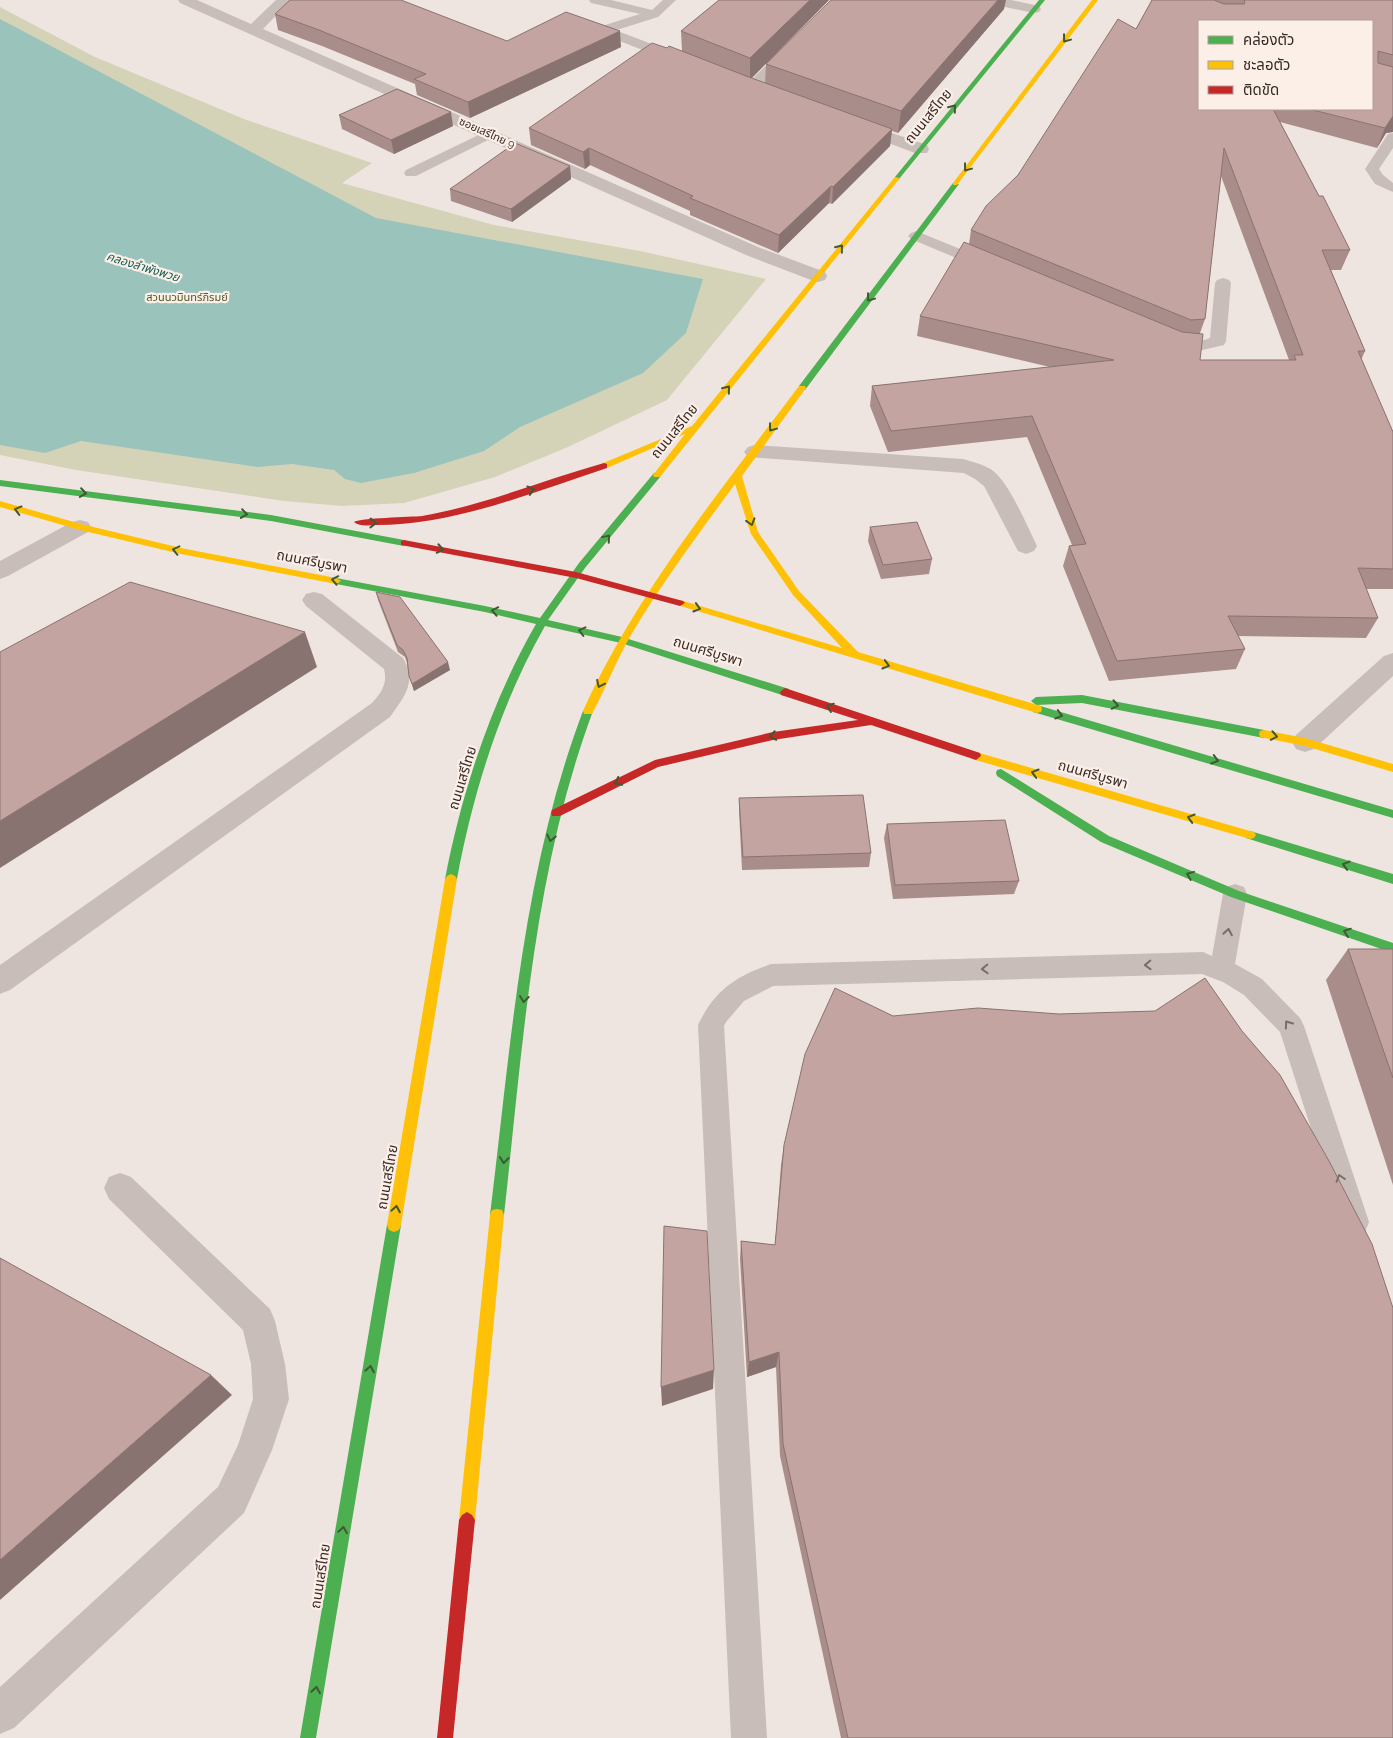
<svg xmlns="http://www.w3.org/2000/svg" width="1393" height="1738" font-family="Raleway,'Noto Sans Thai',sans-serif">
  <style>
    .green { fill: #d4d3b8 }
    .water { fill: #9ac3bc }
    .lines { fill: none; stroke-linecap: round; stroke-linejoin: round }
    .lane { fill: #c8bdb9; fill-rule: evenodd }
    .street { fill: #c8bdb9; fill-rule: evenodd }
    .fast { fill: #4caf50; fill-rule: evenodd }
    .slow { fill: #ffc107; fill-rule: evenodd }
    .jam { fill: #c62828; fill-rule: evenodd }
    .wall { fill: #a98d8a; fill-rule: evenodd }
    .shaded-wall { fill: #897370 }
    .building { fill: #c4a4a0; stroke: #897370 }
    .oneway { stroke: #405835 }
    .oneway2 { stroke: #796c69 }
    .labels { text-anchor: middle; dominant-baseline: central; stroke-width: 4.5; stroke-linejoin: round; paint-order: stroke }
    .far-street-label { font-size: 11px; fill: #392927; stroke: #fbefe7 }
    .far-park-label { font-size: 11px; fill: #505a28; stroke: #fbefe7 }
    .far-water-label { font-size: 12px; font-style: italic; fill: #185f57; stroke: #fbefe7 }
    .street-label { font-size: 14px; fill: #392927; stroke: #fbefe7 }
  </style>
  <rect width="100%" height="100%" fill="#eee5e0"/>
  <polygon class="green" points="0,7 95,57 244,119 372,163 342,183 494,225 640,251 766,279 667,400 568,447 495,477 404,503 342,506 284,501 76,470 0,455"/>
  <polygon class="water" points="0,19 376,218 703,279 686,333 643,373 520,427 484,451 414,473 361,483 345,479 334,470 292,464 258,467 81,441 45,453 0,445"/>
  <g class="lines">
    <g class="lane">
      <polygon points="589,0 611,0 652,10 663,0 676,0 658,17 604,34 599,33 598,30 599,27 640,14 591,3"/>
      <polygon points="489,130 494,131 496,134 494,137 416,176 406,176 404,173 406,170"/>
      <polygon points="1393,133 1393,148 1379,169 1383,175 1393,183 1393,192 1375,184 1365,169 1388,134"/>
      <polygon points="916,231 992,262 994,265 992,268 980,268 911,239 908,236 911,233"/>
      <path d="M1223 278 1229 280 1231 283 1226 341 1224 345 1194 352 1165 347 1163 343 1165 339C1180 336 1192 346 1210 338L1215 283 1217 280Z"/>
      <path d="M1235 884 1244 887 1247 894 1235 964 1262 979 1300 1018 1304 1026 1369 1222 1365 1232 1355 1236 1345 1232 1341 1222 1280 1032 1244 995 1223 982 1202 974 773 986 744 1001 726 1022 724 1026 767 1738H731L698 1025C715 990 735 977 771 964L1203 952 1212 956 1223 894 1226 887Z"/>
    </g>
    <g class="street">
      <polygon points="178,0 197,0 251,24 276,0 291,0 263,29 758,247 825,272 827,276 825,280 818,282 811,280 746,255 180,3"/>
      <polygon points="832,0 847,0 758,91 746,91 744,88 746,85"/>
      <polygon points="983,0 1011,0 1039,6 1041,9 1039,12 1034,13 985,3"/>
      <polygon points="586,19 686,57 689,60 686,63 676,63 581,26 579,23 581,20"/>
      <polygon points="857,121 927,145 929,149 927,153 915,153 851,129 849,126 851,123"/>
      <path d="M755 445 963 459C973 462 983 464 992 470 1009 482 1027 526 1037 546L1034 551 1026 554 1018 551 984 486 975 479 964 473 748 457 744 452 748 447Z"/>
      <polygon points="80,520 88,522 91,527 88,532 8,576 0,579 0,561 72,522"/>
      <path d="M314 592 322 594 403 658C417 682 405 696 390 717L10 990 0 994V965L372 703C381 693 388 684 384 669L306 606 302 600 306 594Z"/>
      <polygon points="1393,653 1393,676 1314,749 1305,752 1296,749 1292,742 1296,735 1384,656"/>
      <polygon points="120,1173 131,1177 270,1309 275,1321 285,1364 289,1399 272,1450 244,1513 14,1728 0,1734 0,1687 218,1487 238,1445 253,1399 251,1364 243,1330 109,1199 104,1188 109,1177"/>
    </g>
    <g class="fast">
      <polygon points="1039,0 1045,0 899,179 895,179 895,177"/>
      <polygon points="953,183 959,184 805,390 799,390 799,386"/>
      <path d="M657 472 661 475 660 477 585 568 548 620 622 637 789 689 790 692 785 696 621 643 545 626C501 703 473 792 457 879L455 882H447L445 879C462 791 491 702 536 624L485 612 336 584 331 581 336 578 485 606 540 618 579 563 654 473Z"/>
      <polygon points="0,480 271,515 404,540 409,543 404,546 271,521 0,486"/>
      <polygon points="1082,695 1264,730 1269,734 1264,738 1082,703 1036,705 1031,701 1036,697"/>
      <polygon points="1037,705 1393,810 1393,818 1033,712 1032,709 1033,706"/>
      <path d="M588 707 593 711C533 872 523 1045 504 1215L502 1220 497 1221 492 1220 490 1215C511 1045 522 872 583 711Z"/>
      <polygon points="1001,769 1109,836 1239,891 1393,943 1393,953 1231,897 1101,842 997,776 996,773 997,770"/>
      <polygon points="1250,831 1393,874 1393,884 1246,838 1244,835 1246,832"/>
      <polygon points="394,1218 399,1220 401,1225 316,1738 300,1738 387,1225 389,1220"/>
    </g>
    <g class="slow">
      <polygon points="1092,0 1098,0 957,185 953,185 953,183"/>
      <polygon points="895,177 900,178 660,477 654,477 653,475 685,434 607,468 601,468 601,464 692,426"/>
      <path d="M799 386H805L806 388 742 476 758 532 799 591 858 652 1041 706 1042 709 1041 712 1037 713 677 605V601L680 600 842 648 793 595 751 534 735 484C699 533 662 583 631 635 616 661 606 688 592 714H584L583 711C637 592 721 490 799 386Z"/>
      <polygon points="0,501 81,524 181,548 336,578 341,581 336,584 181,554 80,530 0,507"/>
      <polygon points="1264,730 1305,738 1393,764 1393,772 1305,746 1260,737 1259,734 1260,731"/>
      <polygon points="976,752 1250,831 1254,832 1256,835 1254,838 1250,839 972,759 971,756 972,753"/>
      <polygon points="451,874 455,876 457,879 401,1225 399,1230 394,1232 389,1230 387,1225 445,879 447,876"/>
      <polygon points="497,1209 502,1210 504,1215 475,1520 472,1525 467,1528 462,1525 459,1520 490,1215 492,1210"/>
    </g>
    <g class="jam">
      <path d="M604 463 607 464V468C533 492 456 525 376 525 369 525 360 527 354 522 359 518 411 517 422 516 485 505 543 480 604 463Z"/>
      <polygon points="404,540 576,572 683,601 685,603 680,606 576,578 401,545 401,541"/>
      <polygon points="785,688 980,753 981,756 976,760 871,725 773,740 658,767 560,816 552,816 551,813 552,810 655,760 773,732 858,720 781,695 780,692"/>
      <polygon points="467,1512 472,1515 475,1520 453,1738 437,1738 459,1520 462,1515"/>
    </g>
  </g>
  <g class="wall">
    <polygon points="719,0 829,0 751,78 765,83 766,64 1004,9 898,133 892,131 890,146 832,204 829,203 778,253 690,215 690,211 590,165 585,169 531,145 529,128 667,48 682,51 681,31"/>
    <path d="M1152 0H1393V132L1386 133 1377 148 1280 122 1319 196 1350 250 1341 270H1331L1365 351 1361 360 1393 432V589H1366L1378 618 1366 638 1238 636 1245 649 1236 669 1109 681 1063 566 1069 546 1072 545 1027 437 888 452 870 406 872 386 1050 367 917 336 920 316 969 244 971 230 1018 175 1136 29ZM1372 21V109H1199ZM1221 176 1289 360H1200V333L1205 319Z"/>
    <polygon points="275,14 507,41 621,47 470,118 417,95 415,84 322,46 278,30"/>
    <polygon points="339,115 453,126 394,154 342,129"/>
    <polygon points="570,166 571,179 512,222 451,201 450,189"/>
    <polygon points="870,527 932,559 929,574 881,579 868,541"/>
    <polygon points="376,592 450,670 414,691 409,676 407,663 405,657 398,652 378,600"/>
    <polygon points="739,798 871,853 869,867 742,870 739,811"/>
    <polygon points="887,824 1019,881 1014,894 893,899 884,838"/>
    <polygon points="1348,949 1393,949 1393,1185 1326,980"/>
    <polygon points="784,1145 1393,1738 841,1738 780,1456 776,1367 747,1377 740,1259 741,1241 775,1245 781,1165"/>
  </g>
  <g class="shaded-wall">
    <polygon points="810,0 829,0 750,80 750,58"/>
    <polygon points="998,0 1006,0 1004,9 898,133 901,111"/>
    <polygon points="620,31 621,47 470,118 468,102"/>
    <polygon points="451,112 453,126 394,154 391,140"/>
    <polygon points="1393,116 1393,132 1386,133 1377,148 1385,128"/>
    <polygon points="892,129 890,146 832,204 833,187"/>
    <polygon points="589,148 590,165 585,169 583,152"/>
    <polygon points="570,166 571,179 512,222 511,209"/>
    <polygon points="831,186 829,203 778,253 779,235"/>
    <polygon points="305,632 317,667 0,868 0,821"/>
    <polygon points="448,662 450,670 414,691 412,684"/>
    <polygon points="779,1352 776,1367 747,1377 749,1362"/>
    <polygon points="714,1370 713,1389 662,1406 661,1387"/>
    <polygon points="211,1375 232,1395 0,1600 0,1560"/>
  </g>
  <g class="building">
    <polygon points="290,0 401,0 507,41 566,12 620,31 468,102 414,79 426,74 319,30 275,14"/>
    <polygon points="719,0 810,0 750,58 681,31"/>
    <polygon points="831,0 998,0 901,111 766,64"/>
    <polygon points="1152,0 1214,0 1224,4 1244,4 1245,3 1244,0 1393,0 1393,55 1378,51 1378,63 1393,67 1393,116 1385,128 1309,109 1372,109 1372,21 1199,21 1199,109 1273,109 1319,196 1323,196 1350,250 1322,250 1365,351 1358,351 1393,432 1393,569 1358,568 1378,618 1228,616 1245,649 1117,661 1069,546 1086,544 1032,416 891,431 872,386 1114,360 920,316 964,242 1182,332 1203,334 1200,360 1296,360 1294,355 1303,355 1224,148 1205,319 1191,320 971,230 986,206 1018,175 1118,19 1136,29"/>
    <polygon points="652,43 667,48 669,46 746,76 892,129 833,187 831,186 779,235 690,198 693,196 589,148 583,152 529,128"/>
    <polygon points="397,89 451,112 391,140 339,115"/>
    <polygon points="515,143 570,166 511,209 450,189"/>
    <polygon points="917,522 932,559 883,565 870,527"/>
    <polygon points="130,582 305,632 0,821 0,652"/>
    <polygon points="376,592 400,597 448,662 412,684 409,676 407,658 403,650 397,645"/>
    <polygon points="863,795 871,853 743,857 739,798"/>
    <polygon points="1005,820 1019,881 895,885 887,824"/>
    <polygon points="1348,949 1393,949 1393,1078"/>
    <polygon points="1205,978 1242,1031 1280,1075 1329,1161 1372,1244 1393,1308 1393,1738 848,1738 783,1444 779,1352 749,1362 741,1241 775,1245 784,1145 805,1054 835,988 893,1016 978,1008 1059,1014 1155,1011"/>
    <polygon points="664,1226 707,1231 714,1370 661,1387"/>
    <polygon points="0,1258 211,1375 0,1560"/>
  </g>
  <defs><path id="oneway-chevron" d="M-2-3.5L2.5 0L-2 3.5" fill="none" stroke-width="1.6" stroke-linecap="round" stroke-linejoin="round" transform="scale(1.25)"/></defs>
  <g class="oneway">
    <use href="#oneway-chevron" transform="translate(1066 39) rotate(127)"/>
    <use href="#oneway-chevron" transform="translate(953 108) rotate(-51)"/>
    <use href="#oneway-chevron" transform="translate(967 168) rotate(127)"/>
    <use href="#oneway-chevron" transform="translate(840 248) rotate(-51)"/>
    <use href="#oneway-chevron" transform="translate(870 298) rotate(127)"/>
    <use href="#oneway-chevron" transform="translate(727 389) rotate(-51)"/>
    <use href="#oneway-chevron" transform="translate(772 428) rotate(127)"/>
    <use href="#oneway-chevron" transform="translate(531 490) rotate(-16)"/>
    <use href="#oneway-chevron" transform="translate(83 493) rotate(8)"/>
    <use href="#oneway-chevron" transform="translate(18 510) rotate(-165)"/>
    <use href="#oneway-chevron" transform="translate(244 514) rotate(8)"/>
    <use href="#oneway-chevron" transform="translate(751 522) rotate(73)"/>
    <use href="#oneway-chevron" transform="translate(373 523) rotate(1)"/>
    <use href="#oneway-chevron" transform="translate(607 538) rotate(-50)"/>
    <use href="#oneway-chevron" transform="translate(440 549) rotate(11)"/>
    <use href="#oneway-chevron" transform="translate(176 550) rotate(-167)"/>
    <use href="#oneway-chevron" transform="translate(335 580) rotate(-169)"/>
    <use href="#oneway-chevron" transform="translate(697 608) rotate(17)"/>
    <use href="#oneway-chevron" transform="translate(495 611) rotate(-169)"/>
    <use href="#oneway-chevron" transform="translate(582 631) rotate(-166)"/>
    <use href="#oneway-chevron" transform="translate(886 665) rotate(16)"/>
    <use href="#oneway-chevron" transform="translate(600 684) rotate(115)"/>
    <use href="#oneway-chevron" transform="translate(1115 705) rotate(11)"/>
    <use href="#oneway-chevron" transform="translate(830 707) rotate(-161)"/>
    <use href="#oneway-chevron" transform="translate(1059 715) rotate(16)"/>
    <use href="#oneway-chevron" transform="translate(773 736) rotate(170)"/>
    <use href="#oneway-chevron" transform="translate(1274 736) rotate(11)"/>
    <use href="#oneway-chevron" transform="translate(1215 760) rotate(16)"/>
    <use href="#oneway-chevron" transform="translate(1035 773) rotate(-164)"/>
    <use href="#oneway-chevron" transform="translate(618 782) rotate(153)"/>
    <use href="#oneway-chevron" transform="translate(1191 818) rotate(-164)"/>
    <use href="#oneway-chevron" transform="translate(551 838) rotate(102)"/>
    <use href="#oneway-chevron" transform="translate(1346 865) rotate(-163)"/>
    <use href="#oneway-chevron" transform="translate(1190 875) rotate(-158)"/>
    <use href="#oneway-chevron" transform="translate(1347 932) rotate(-161)"/>
    <use href="#oneway-chevron" transform="translate(524 999) rotate(97)"/>
    <use href="#oneway-chevron" transform="translate(504 1160) rotate(96)"/>
    <use href="#oneway-chevron" transform="translate(396 1209) rotate(-80)"/>
    <use href="#oneway-chevron" transform="translate(370 1369) rotate(-80)"/>
    <use href="#oneway-chevron" transform="translate(343 1530) rotate(-81)"/>
    <use href="#oneway-chevron" transform="translate(316 1690) rotate(-81)"/>
  </g>
  <g class="oneway2">
    <use href="#oneway-chevron" transform="translate(1228 932) rotate(-80)"/>
    <use href="#oneway-chevron" transform="translate(1148 965) rotate(178)"/>
    <use href="#oneway-chevron" transform="translate(985 969) rotate(178)"/>
    <use href="#oneway-chevron" transform="translate(1288 1024) rotate(-125)"/>
    <use href="#oneway-chevron" transform="translate(1340 1178) rotate(-108)"/>
  </g>
  <g class="labels">
    <g class="far-street-label">
      <text transform="translate(487 133) rotate(24)">ซอยเสรีไทย 9</text>
    </g>
    <g class="far-park-label">
      <text x="187" y="297">สวนนวมินทร์ภิรมย์</text>
    </g>
    <g class="far-water-label">
      <text transform="translate(143 267) rotate(17)">คลองลำพังพวย</text>
    </g>
    <g class="street-label">
      <text transform="translate(928 116) rotate(-51)">ถนนเสรีไทย</text>
      <text transform="translate(674 431) rotate(-51)">ถนนเสรีไทย</text>
      <text transform="translate(312 561) rotate(11)">ถนนศรีบูรพา</text>
      <text transform="translate(708 651) rotate(17)">ถนนศรีบูรพา</text>
      <text transform="translate(1093 774) rotate(16)">ถนนศรีบูรพา</text>
      <text transform="translate(462 778) rotate(-73)">ถนนเสรีไทย</text>
      <text transform="translate(387 1177) rotate(-80)">ถนนเสรีไทย</text>
      <text transform="translate(320 1576) rotate(-81)">ถนนเสรีไทย</text>
    </g>
  </g>
  <rect x="1198" y="20" width="175" height="90" fill="#fbefe7" stroke="#ada09a"/>
  <rect x="1208" y="36" width="25" height="8" fill="#4caf50" stroke="#ada09a"/>
  <text x="1243" y="45" font-size="15" fill="#392927">คล่องตัว</text>
  <rect x="1208" y="61" width="25" height="8" fill="#ffc107" stroke="#ada09a"/>
  <text x="1243" y="70" font-size="15" fill="#392927">ชะลอตัว</text>
  <rect x="1208" y="86" width="25" height="8" fill="#c62828" stroke="#ada09a"/>
  <text x="1243" y="95" font-size="15" fill="#392927">ติดขัด</text>
</svg>
